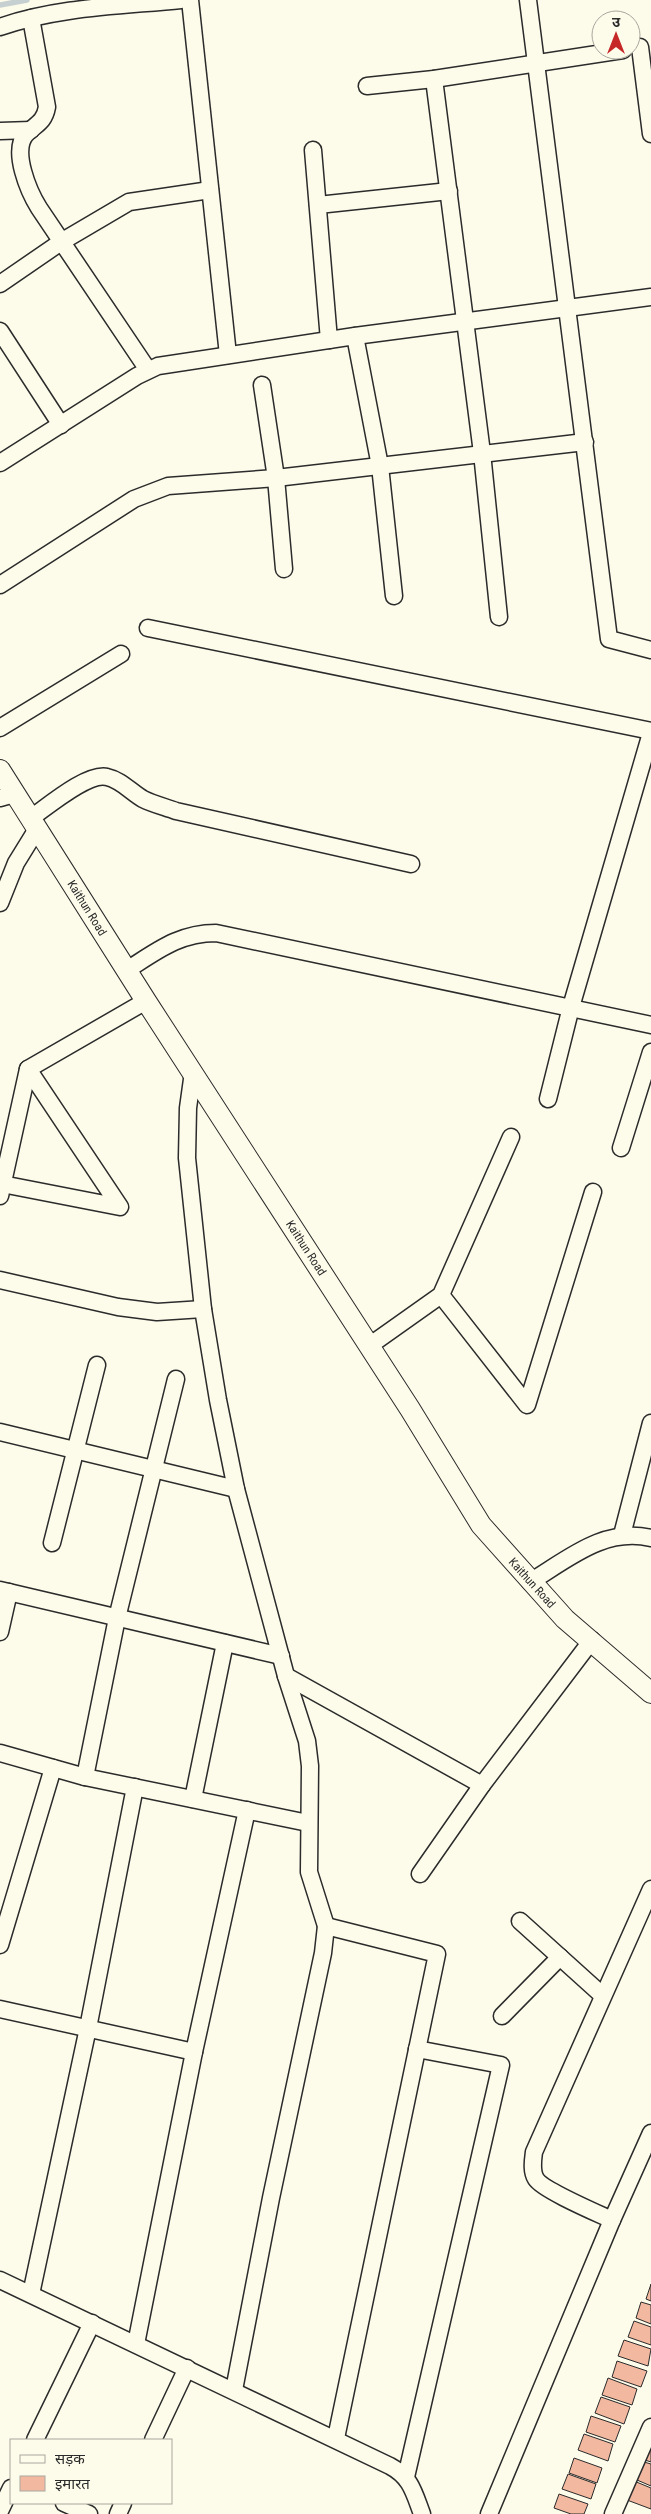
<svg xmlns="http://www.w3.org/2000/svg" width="651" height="2514" font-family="'Roboto Condensed','Noto Sans Devanagari',sans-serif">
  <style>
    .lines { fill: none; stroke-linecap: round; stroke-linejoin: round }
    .stream { stroke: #c7d0d0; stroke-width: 5.5 }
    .building { fill: #f2b8a0; stroke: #2b2b2b }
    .minor-casing { stroke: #2b2b2b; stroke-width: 19 }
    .tertiary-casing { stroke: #2b2b2b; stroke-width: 22 }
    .minor { stroke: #fdfbea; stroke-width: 16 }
    .tertiary { stroke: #fdfbea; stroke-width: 20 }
    .labels { text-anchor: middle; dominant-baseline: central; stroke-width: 4; stroke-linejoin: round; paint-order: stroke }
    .street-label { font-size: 12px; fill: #2b2b2b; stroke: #fdfbea }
  </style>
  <rect width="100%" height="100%" fill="#fdfbea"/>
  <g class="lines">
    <polyline class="stream" points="0,5 27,0"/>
  </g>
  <g class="building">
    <polygon points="651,2284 651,2301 646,2299"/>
    <polygon points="641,2302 651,2305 651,2324 636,2318"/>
    <polygon points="634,2321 651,2327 651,2345 628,2337"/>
    <polygon points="624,2340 651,2349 648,2366 618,2356"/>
    <polygon points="617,2361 647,2371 641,2387 612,2377"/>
    <polygon points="608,2378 637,2389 632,2405 602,2395"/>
    <polygon points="601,2397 630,2407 624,2424 595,2413"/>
    <polygon points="591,2416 621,2426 615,2442 586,2432"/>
    <polygon points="584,2434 613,2444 608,2461 578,2450"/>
    <polygon points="651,2444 651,2462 645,2460"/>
    <polygon points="574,2458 602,2468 597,2483 569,2473"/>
    <polygon points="644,2462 651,2464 651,2486 637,2480"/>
    <polygon points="568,2474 596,2484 591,2499 562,2489"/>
    <polygon points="634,2481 651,2488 651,2509 627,2500"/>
    <polygon points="559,2494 588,2504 584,2514 571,2514 554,2508"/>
  </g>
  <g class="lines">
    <defs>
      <g id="minor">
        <polyline points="190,0 228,355"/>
        <polyline points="528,0 609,639 651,650"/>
        <path d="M31 18 47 107C44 123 36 124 26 134 11 151 29 192 39 208L148 370"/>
        <path d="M0 27C57 7 121 6 181 0"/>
        <polyline points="640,47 651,134"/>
        <polyline points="434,79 482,453 499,617"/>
        <polyline points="367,86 434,79 623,50"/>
        <polyline points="0,131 31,130"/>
        <polyline points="313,150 329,340"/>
        <polyline points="318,205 449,191"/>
        <polyline points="0,284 61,242 129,202 210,190"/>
        <polyline points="0,331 61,425"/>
        <polyline points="355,336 380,466 394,596"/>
        <polyline points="262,385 276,478 284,569"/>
        <polyline points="0,463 137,376 158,366 355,336 651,297"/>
        <polyline points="0,585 134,499 168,486 276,478 585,442"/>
        <polyline points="148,628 651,731"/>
        <polyline points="0,728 121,654"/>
        <polyline points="0,798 14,794"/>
        <path d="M31 818C47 807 88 772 107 777 121 780 131 792 143 799 153 804 165 807 176 811L411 864"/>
        <polyline points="0,903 16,863 37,829"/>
        <path d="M127 970C157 951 179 933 216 933L651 1025"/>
        <polyline points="193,1072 188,1108 187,1158 203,1309 218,1400 236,1489 286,1676 307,1741 310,1766 309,1872 326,1926 323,1953 271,2198 234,2390"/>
        <polyline points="548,1099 571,1007 651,733"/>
        <polyline points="621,1148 651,1052"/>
        <polyline points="2,1184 120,1207 28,1069"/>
        <polyline points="0,1196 28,1069 146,1001"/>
        <polyline points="0,1280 118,1307 157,1312 203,1309"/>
        <polyline points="441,1295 527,1405 593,1192"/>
        <polyline points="369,1346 441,1295 511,1137"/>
        <polyline points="0,1432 236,1489"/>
        <polyline points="622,1535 651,1423"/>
        <polyline points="52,1543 97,1365"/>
        <path d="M530 1582C568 1559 604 1527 651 1538"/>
        <polyline points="0,1590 281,1656"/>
        <polyline points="0,1632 9,1592"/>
        <polyline points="286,1676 482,1785 592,1640"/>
        <polyline points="0,1753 85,1777 308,1823"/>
        <polyline points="85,1777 117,1618 176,1379"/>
        <polyline points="193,1799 225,1643"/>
        <polyline points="420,1874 482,1785"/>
        <polyline points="520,1921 602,1995"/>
        <polyline points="326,1926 437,1954 336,2438"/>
        <polyline points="0,1945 53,1768"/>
        <polyline points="0,2009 194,2052"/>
        <polyline points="502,2016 560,1957"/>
        <path d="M612 2220C597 2213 543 2190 536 2179 531 2171 533 2160 534 2152L651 1889"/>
        <path d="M0 2280 390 2466C411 2477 414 2493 422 2514"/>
        <polyline points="31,2294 88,2028 135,1787"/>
        <polyline points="136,2344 194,2052 247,1810"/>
        <polyline points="35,2440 92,2323"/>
        <polyline points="153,2440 187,2368"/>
        <polyline points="406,2477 501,2065 417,2049"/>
        <polyline points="64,2503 89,2514"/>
        <polyline points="0,2511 11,2488"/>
        <polyline points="118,2514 123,2503"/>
        <polyline points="489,2514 612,2220 651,2133"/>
        <polyline points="613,2514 651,2427"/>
      </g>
      <polyline id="tertiary" points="0,770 146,1001 410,1409 481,1525 565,1619 651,1693"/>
    </defs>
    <use href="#minor" class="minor-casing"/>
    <use href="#tertiary" class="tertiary-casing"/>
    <use href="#minor" class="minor"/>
    <use href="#tertiary" class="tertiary"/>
  </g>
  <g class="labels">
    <g class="street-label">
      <text transform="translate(87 908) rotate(58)">Kaithun Road</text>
      <text transform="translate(306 1248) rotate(57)">Kaithun Road</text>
      <text transform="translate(532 1583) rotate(48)">Kaithun Road</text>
    </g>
  </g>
  <rect x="10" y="2439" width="162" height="65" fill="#fdfbea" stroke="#a9a89e"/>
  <rect x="20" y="2455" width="25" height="8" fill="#fdfbea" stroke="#a9a89e"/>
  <text x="55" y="2464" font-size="15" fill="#2b2b2b">सड़क</text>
  <rect x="20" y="2476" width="25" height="15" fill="#f2b8a0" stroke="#a9a89e"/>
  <text x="55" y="2489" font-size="15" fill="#2b2b2b">इमारत</text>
  <g transform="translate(616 35)"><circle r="24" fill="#fdfbea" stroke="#a9a89e"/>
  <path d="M0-4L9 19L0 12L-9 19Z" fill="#c62828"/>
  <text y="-8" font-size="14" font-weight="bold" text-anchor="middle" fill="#2b2b2b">उ</text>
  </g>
</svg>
